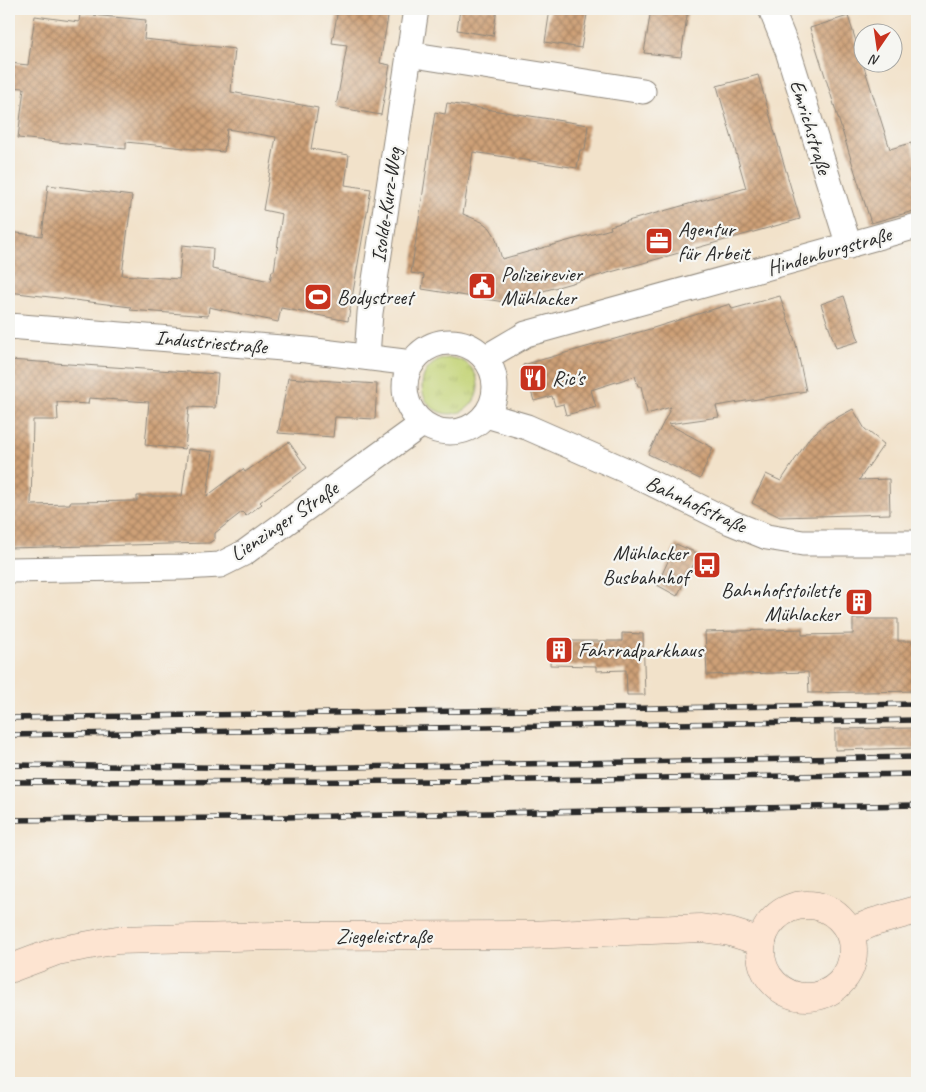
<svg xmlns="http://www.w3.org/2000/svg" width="926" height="1092" font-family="Caveat,sans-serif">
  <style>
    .grass { fill: url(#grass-tufts); stroke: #777f50 }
    .building { fill: url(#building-cross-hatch) }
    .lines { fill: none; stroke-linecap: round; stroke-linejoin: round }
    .street-casing { stroke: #8e867a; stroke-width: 27 }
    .secondary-casing { stroke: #8e867a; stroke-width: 29 }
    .street { stroke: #fff; stroke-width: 25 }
    .secondary { stroke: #fde4d1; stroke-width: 28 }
    .rail-casing { stroke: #2b2b2b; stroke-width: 5.5 }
    .rail { stroke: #f6f6f2; stroke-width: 4; stroke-dasharray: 11; stroke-linecap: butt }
    .labels { text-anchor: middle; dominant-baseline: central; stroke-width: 4.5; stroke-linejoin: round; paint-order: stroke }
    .street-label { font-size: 21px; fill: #2b2b2b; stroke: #f6f6f2 }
    .poi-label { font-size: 21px; fill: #2b2b2b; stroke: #f6f6f2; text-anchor: start }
  </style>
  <defs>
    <pattern id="grass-tufts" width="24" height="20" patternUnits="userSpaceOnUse" patternTransform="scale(1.25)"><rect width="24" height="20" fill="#c3d376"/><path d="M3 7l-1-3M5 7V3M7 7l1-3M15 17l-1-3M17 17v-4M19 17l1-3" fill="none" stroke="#a8b566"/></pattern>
    <pattern id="building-cross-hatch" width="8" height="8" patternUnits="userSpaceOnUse" patternTransform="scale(1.25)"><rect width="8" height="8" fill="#cea077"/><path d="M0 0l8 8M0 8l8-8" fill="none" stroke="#a78362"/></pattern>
  </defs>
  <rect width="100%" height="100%" fill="#f6f6f2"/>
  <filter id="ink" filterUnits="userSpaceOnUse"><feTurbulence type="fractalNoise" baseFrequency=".02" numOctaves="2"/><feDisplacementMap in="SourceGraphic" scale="10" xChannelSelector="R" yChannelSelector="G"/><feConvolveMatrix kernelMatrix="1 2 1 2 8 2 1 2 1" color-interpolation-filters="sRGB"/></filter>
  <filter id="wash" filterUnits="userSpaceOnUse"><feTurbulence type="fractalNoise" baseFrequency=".0096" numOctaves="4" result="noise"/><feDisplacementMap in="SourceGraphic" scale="20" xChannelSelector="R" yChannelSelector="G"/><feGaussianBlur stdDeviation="1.12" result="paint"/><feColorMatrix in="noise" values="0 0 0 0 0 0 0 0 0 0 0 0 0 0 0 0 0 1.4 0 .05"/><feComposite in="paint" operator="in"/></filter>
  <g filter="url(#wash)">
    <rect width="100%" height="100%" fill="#f2e2ca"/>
    <circle class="grass" cx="450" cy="386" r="28"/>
    <g id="blocks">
      <g class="building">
        <polygon points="338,9 388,17 380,63 390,65 381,115 336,107 347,45 332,43"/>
        <polygon points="460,9 497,9 493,36 457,30"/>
        <polygon points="550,9 588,9 581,48 545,42"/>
        <polygon points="651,9 688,9 681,57 644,53"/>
        <polygon points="80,14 146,20 144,39 235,49 231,92 318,108 311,149 349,155 345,185 371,189 348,321 281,308 278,322 209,307 208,316 130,310 131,307 9,292 9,232 42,236 48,185 132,196 122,275 179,279 182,245 213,248 212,269 270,281 272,271 274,271 282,214 263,210 276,137 227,129 224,152 126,142 126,149 18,138 24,88 9,87 9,63 28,65 35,16 79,22"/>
        <polygon points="848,16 890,149 911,143 917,161 917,210 871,223 810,28"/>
        <polygon points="758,75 800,219 504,302 422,289 424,275 411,273 435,112 445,114 447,103 588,125 585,150 580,150 577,168 473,152 463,214 482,222 490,228 495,236 502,259 611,229 610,226 746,188 717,86"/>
        <polygon points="780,296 796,344 806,391 716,406 719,417 668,424 713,448 700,479 648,454 671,407 647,414 641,386 638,386 635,376 591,390 596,407 566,415 563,404 555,406 552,396 534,401 523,365 650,329 730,304 732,309"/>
        <polygon points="844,296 859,341 836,348 821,304"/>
        <polygon points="9,360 218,374 215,408 189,407 185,449 145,445 149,402 89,398 88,404 57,402 58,420 33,420 31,505 70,504 70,502 137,501 137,496 182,496 188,449 213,452 207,496 243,469 245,472 289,442 307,468 260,502 262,504 246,516 242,512 215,533 215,539 209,543 9,548"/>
        <polygon points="288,378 377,384 375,419 335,417 333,437 278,433"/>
        <polygon points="853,409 865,429 884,444 859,480 889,479 890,514 780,517 752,503 766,474 781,481 810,437 827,423"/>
        <polygon points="676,544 699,554 677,596 657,585"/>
        <polygon points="853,619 898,619 898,641 917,641 917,691 809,693 808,672 707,675 705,632 802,629 802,635 853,634"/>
        <polygon points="622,633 643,634 645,695 627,695 626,670 596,671 596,666 550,665 551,641 622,641"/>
        <polygon points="917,728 917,748 835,750 835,729"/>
      </g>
    </g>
  </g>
  <g filter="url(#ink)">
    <use href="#blocks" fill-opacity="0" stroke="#8e867a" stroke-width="1"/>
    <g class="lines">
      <defs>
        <g id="street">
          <polyline points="771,9 788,51 849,246"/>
          <polyline points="408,54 643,91"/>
          <polyline points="9,326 307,350 412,363"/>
          <circle cx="450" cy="387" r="45"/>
          <polyline points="367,357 370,313 416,9"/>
          <polyline points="485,358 526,334 917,226"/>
          <polyline points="486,415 527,427 627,471 730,522 767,537 803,543 917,543"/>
          <polyline points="9,570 183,567 220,565 244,553 422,424"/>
        </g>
        <g id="secondary">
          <circle cx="807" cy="951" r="46"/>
          <polyline points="850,932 874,922 917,910"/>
          <polyline points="9,969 57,951 117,940 274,936 528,935 701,928 730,932 762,942"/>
        </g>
      </defs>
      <use href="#street" class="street-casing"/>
      <use href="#secondary" class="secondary-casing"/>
      <use href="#street" class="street"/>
      <use href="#secondary" class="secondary"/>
      <defs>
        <g id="rail">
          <polyline points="9,718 917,704"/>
          <polyline points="9,735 917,720"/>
          <polyline points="9,765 297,768 917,757"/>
          <polyline points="9,782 474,781 917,774"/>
          <polyline points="9,820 230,818 917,805"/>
        </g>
      </defs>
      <use href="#rail" class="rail-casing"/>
      <use href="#rail" class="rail"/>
    </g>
  </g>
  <defs>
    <symbol id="office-square" viewBox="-11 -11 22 22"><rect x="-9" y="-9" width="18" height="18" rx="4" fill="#c8321e" stroke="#f6f6f2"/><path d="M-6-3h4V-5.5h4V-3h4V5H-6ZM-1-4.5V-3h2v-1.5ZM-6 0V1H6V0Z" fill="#fff"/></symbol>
    <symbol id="civic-square" viewBox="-11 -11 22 22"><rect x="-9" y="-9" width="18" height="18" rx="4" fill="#c8321e" stroke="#f6f6f2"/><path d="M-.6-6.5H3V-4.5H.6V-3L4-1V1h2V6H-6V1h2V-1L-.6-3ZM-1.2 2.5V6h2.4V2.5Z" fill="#fff"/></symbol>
    <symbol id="stadium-square" viewBox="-11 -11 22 22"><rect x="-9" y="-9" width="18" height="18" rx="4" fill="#c8321e" stroke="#f6f6f2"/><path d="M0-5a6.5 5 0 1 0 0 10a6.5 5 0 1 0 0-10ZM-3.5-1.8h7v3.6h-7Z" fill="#fff"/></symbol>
    <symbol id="restaurant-square" viewBox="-11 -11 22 22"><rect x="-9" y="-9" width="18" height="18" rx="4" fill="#c8321e" stroke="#f6f6f2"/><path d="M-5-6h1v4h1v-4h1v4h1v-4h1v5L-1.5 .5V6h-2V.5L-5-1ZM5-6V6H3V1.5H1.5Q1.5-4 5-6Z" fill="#fff"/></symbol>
    <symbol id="bus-square" viewBox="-11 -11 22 22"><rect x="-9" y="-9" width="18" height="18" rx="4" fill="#c8321e" stroke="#f6f6f2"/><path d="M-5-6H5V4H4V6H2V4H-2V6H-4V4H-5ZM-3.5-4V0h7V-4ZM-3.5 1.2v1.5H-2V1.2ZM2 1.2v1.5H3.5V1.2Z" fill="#fff"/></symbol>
    <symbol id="building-square" viewBox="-11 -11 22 22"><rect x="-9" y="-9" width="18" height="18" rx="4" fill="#c8321e" stroke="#f6f6f2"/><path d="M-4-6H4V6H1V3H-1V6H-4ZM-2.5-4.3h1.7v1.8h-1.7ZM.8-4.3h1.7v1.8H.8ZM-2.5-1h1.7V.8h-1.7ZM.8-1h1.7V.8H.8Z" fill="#fff"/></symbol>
  </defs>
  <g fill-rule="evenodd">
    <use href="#office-square" x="643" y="225" width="32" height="32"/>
    <use href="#civic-square" x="466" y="270" width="32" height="32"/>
    <use href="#stadium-square" x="302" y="281" width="32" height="32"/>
    <use href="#restaurant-square" x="517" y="362" width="32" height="32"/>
    <use href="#bus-square" x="691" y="549" width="32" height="32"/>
    <use href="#building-square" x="843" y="586" width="32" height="32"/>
    <use href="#building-square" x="543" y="634" width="32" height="32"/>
  </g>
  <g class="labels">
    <g class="street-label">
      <text transform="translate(811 127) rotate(73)">Emrichstraße</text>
      <text transform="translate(386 205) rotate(-82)">Isolde-Kurz-Weg</text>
      <text transform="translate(829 251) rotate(-16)">Hindenburgstraße</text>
      <text transform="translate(211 342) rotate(5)">Industriestraße</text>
      <text transform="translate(696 504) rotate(25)">Bahnhofstraße</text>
      <text transform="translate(284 521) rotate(-34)">Lienzinger Straße</text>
      <text x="384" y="936">Ziegeleistraße</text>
    </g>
    <g class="poi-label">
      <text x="678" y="229">Agentur<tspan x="678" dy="24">für Arbeit</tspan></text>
      <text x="501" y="274">Polizeirevier<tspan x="501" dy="24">Mühlacker</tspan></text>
      <text x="337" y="297">Bodystreet</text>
      <text x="552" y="378">Ric's</text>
      <text x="688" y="553" text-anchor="end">Mühlacker<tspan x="688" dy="24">Busbahnhof</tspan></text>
      <text x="840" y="590" text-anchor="end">Bahnhofstoilette<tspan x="840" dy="24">Mühlacker</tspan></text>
      <text x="578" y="650">Fahrradparkhaus</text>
    </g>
  </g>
  <rect width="926" height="1092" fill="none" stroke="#f6f6f2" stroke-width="30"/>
  <g transform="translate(878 48) rotate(193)"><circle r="24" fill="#f6f6f2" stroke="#a5a5a2"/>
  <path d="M0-4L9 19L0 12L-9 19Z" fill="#c8321e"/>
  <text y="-8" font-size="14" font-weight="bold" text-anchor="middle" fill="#2b2b2b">N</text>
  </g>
</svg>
